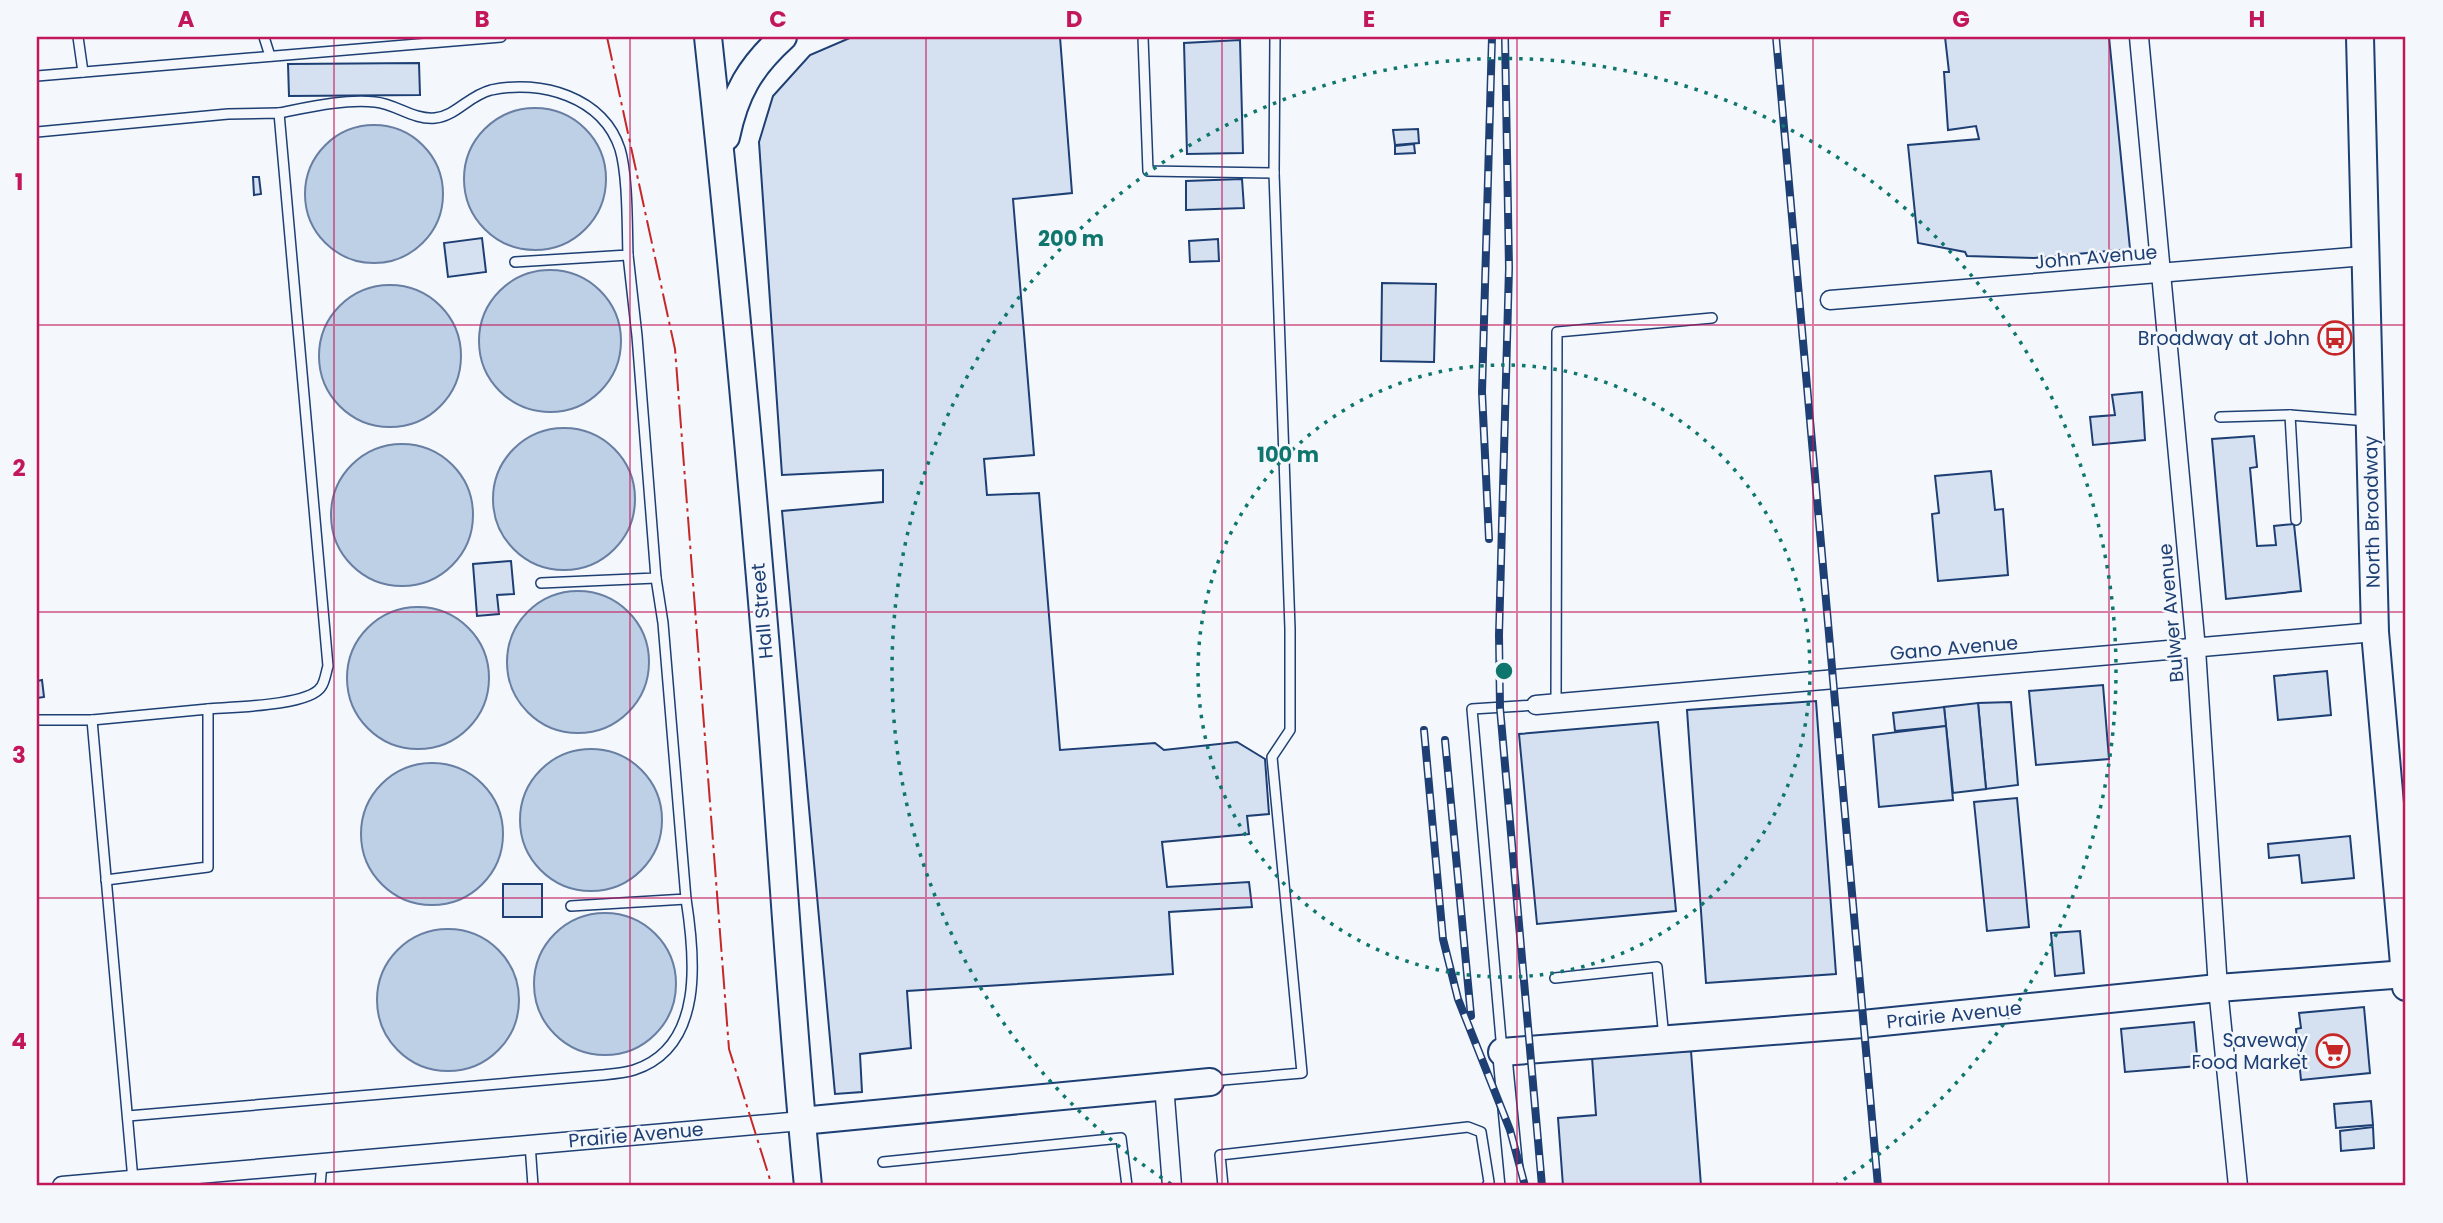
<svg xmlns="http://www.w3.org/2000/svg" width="2443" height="1223" font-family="Poppins,sans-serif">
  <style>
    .water { fill: #bed0e5; stroke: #687fa3; stroke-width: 2 }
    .building { fill: #d5e0f0; stroke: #1d3f73; stroke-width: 2 }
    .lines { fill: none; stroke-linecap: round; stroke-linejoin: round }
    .lane-casing { stroke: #1d3f73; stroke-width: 12 }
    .street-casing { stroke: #1d3f73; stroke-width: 21 }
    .secondary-casing { stroke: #1d3f73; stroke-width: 30 }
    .lane { stroke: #f4f7fb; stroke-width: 9 }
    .street { stroke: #f4f7fb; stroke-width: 18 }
    .secondary { stroke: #f4f7fb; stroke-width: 26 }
    .rail-casing { stroke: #1d3f73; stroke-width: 8 }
    .rail { stroke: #f4f7fb; stroke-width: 5; stroke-dasharray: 16; stroke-linecap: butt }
    .power { stroke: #c62828; stroke-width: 2; stroke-dasharray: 24 5 3.5 5; stroke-linecap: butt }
    .grid { fill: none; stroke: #c2185b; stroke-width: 2; stroke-opacity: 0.55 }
    .ring { fill: none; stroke: #0f766e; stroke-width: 3.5; stroke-dasharray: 3.5 7 }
    .labels { text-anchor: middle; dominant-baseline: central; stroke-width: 5; stroke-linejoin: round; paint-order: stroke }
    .street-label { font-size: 19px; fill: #1d3f73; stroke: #f4f7fb }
    .poi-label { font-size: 19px; fill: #1d3f73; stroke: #f4f7fb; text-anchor: end }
    .centre { fill: #0f766e; stroke: #f4f7fb; stroke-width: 3.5 }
    .ring-label { font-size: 21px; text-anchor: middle; font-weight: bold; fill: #0f766e; stroke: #f4f7fb; stroke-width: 5; stroke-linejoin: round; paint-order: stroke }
    .neatline { fill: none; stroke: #c2185b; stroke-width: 2.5 }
    .grid-label { font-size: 23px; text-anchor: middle; font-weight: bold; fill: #c2185b }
  </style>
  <rect width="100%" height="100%" fill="#f4f7fb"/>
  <g class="water">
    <circle cx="535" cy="179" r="71"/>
    <circle cx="374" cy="194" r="69"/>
    <circle cx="550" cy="341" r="71"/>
    <circle cx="390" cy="356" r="71"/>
    <circle cx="564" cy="499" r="71"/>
    <circle cx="402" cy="515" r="71"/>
    <circle cx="578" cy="662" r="71"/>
    <circle cx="418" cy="678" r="71"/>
    <circle cx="591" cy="820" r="71"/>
    <circle cx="432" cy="834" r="71"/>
    <circle cx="605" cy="984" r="71"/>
    <circle cx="448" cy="1000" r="71"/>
  </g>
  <g class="building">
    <polygon points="852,37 1060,37 1072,193 1013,199 1034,455 984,459 987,495 1039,493 1060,750 1155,743 1164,750 1237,742 1265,759 1269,814 1247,816 1249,834 1162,842 1167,887 1249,882 1252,907 1169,912 1173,974 907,991 911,1048 860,1054 862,1092 835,1094 782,511 883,502 883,470 782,475 759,142 773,96 810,55"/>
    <polygon points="1945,37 2109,37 2130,249 2034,258 1967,256 1965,252 1918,243 1908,145 1979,139 1976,126 1948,130 1944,72 1949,72"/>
    <polygon points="1240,40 1243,153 1187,154 1184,43"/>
    <polygon points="419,63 420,95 289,96 288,64"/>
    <polygon points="1418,129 1419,143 1395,145 1393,130"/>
    <polygon points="1414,144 1415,153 1395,154 1395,146"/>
    <polygon points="253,177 259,177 261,194 254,195"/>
    <polygon points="1242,179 1244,208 1186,210 1186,181"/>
    <polygon points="482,238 486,272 448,277 444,243"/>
    <polygon points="1218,239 1219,261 1190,262 1189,241"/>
    <polygon points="1382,283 1436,284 1434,362 1381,361"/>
    <polygon points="2142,392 2145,440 2093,445 2090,417 2115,415 2112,395"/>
    <polygon points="2254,436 2257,467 2250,468 2257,546 2276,545 2274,526 2294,524 2301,591 2226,599 2212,439"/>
    <polygon points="1991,471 1995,510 2003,509 2008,575 1938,581 1932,514 1939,513 1935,476"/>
    <polygon points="511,561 514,594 497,595 499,614 477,616 473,564"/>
    <polygon points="2327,671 2331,715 2278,720 2274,676"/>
    <polygon points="42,680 44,697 37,698 37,681"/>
    <polygon points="2103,685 2109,759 2036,765 2029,691"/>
    <polygon points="1816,701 1836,974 1706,983 1687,710"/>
    <polygon points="2011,702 2018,785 1986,789 1978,703"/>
    <polygon points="1978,703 1986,789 1953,793 1944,707"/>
    <polygon points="1944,707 1946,726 1895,731 1893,713"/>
    <polygon points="1658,722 1676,911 1537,924 1519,734"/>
    <polygon points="1946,726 1953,800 1879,807 1873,735"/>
    <polygon points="2017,798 2029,927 1987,931 1974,802"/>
    <polygon points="2350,836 2354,878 2302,883 2299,855 2269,858 2268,844"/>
    <rect x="503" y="884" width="39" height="33"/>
    <polygon points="2080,931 2084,973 2055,976 2051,933"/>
    <polygon points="2364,1007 2370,1073 2301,1080 2296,1029 2301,1028 2299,1013"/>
    <polygon points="2194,1022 2198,1066 2125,1072 2121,1029"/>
    <polygon points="1691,1051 1701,1186 1563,1186 1558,1118 1596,1115 1592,1057"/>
    <polygon points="2371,1101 2373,1125 2336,1128 2334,1104"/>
    <polygon points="2373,1127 2374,1148 2341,1151 2340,1131"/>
  </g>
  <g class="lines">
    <defs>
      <g id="lane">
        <polyline points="78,37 83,72"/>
        <polyline points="264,37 270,56"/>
        <polyline points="1143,37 1148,171 1274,173 1290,629 1290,730 1272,757 1302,1073 1212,1081"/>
        <polyline points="37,76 501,37"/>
        <path d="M279 113C310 107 343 99 375 102 396 104 413 120 435 118 456 116 468 96 491 90 541 79 603 97 620 149 628 176 627 226 628 255L515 262"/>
        <path d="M37 132 228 114 279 113 328 666C326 672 325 682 321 687 309 706 231 707 208 709"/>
        <polyline points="1274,173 1275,37"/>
        <polyline points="2290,415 2296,520"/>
        <polyline points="2220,417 2290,415 2368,421"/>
        <polyline points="541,583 656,578 637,336 628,255"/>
        <polyline points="1556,704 1557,332 1712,318"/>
        <polyline points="37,720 92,720 133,1180"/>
        <polyline points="92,720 208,709 208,867 106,880"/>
        <polyline points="571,906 686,899 663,623 656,578"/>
        <polyline points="1555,978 1657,967 1664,1038"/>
        <polyline points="1502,1051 1472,709 1536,705"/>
        <path d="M128 1116 602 1075C612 1074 624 1073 634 1070 705 1047 695 956 686 899"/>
        <polyline points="530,1144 533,1186"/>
        <polyline points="883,1162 1121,1138 1127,1186"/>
        <polyline points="320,1186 322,1163"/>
        <polyline points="1223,1186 1220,1155 1468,1127 1481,1132 1489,1182 1487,1186"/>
      </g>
      <g id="street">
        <polyline points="2139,37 2196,649 2218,988 2238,1186"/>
        <polyline points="1830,300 2365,256"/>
        <polyline points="1536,705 2375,632"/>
        <polyline points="1502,1052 1515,1186"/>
        <polyline points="1164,1085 1172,1186"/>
        <polyline points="62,1186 801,1121"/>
      </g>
      <g id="secondary">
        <path d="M708 37C730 240 749 444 766 649 781 828 790 1007 808 1186"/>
        <polyline points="2360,37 2375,632 2406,987"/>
        <path d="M726 137C735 93 750 67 783 37"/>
        <polyline points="1502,1052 1863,1024 2218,988 2406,974"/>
        <polyline points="801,1121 1210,1082"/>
      </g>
    </defs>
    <use href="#lane" class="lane-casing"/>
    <use href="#street" class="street-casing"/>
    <use href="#secondary" class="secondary-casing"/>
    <use href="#lane" class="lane"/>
    <use href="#street" class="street"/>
    <use href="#secondary" class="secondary"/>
    <defs>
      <g id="rail">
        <polyline points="1505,37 1509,268 1499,635 1500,708 1542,1186"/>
        <polyline points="1776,37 1878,1186"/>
        <polyline points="1489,539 1482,392 1492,37"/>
        <polyline points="1424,730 1443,939 1458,999 1510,1130 1525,1186"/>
        <polyline points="1445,740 1471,1016"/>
      </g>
    </defs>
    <use href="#rail" class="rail-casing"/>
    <use href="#rail" class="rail"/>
    <polyline class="power" points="607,37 675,349 729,1049 772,1186"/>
  </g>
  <path class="grid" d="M334 37V1186M630 37V1186M926 37V1186M1222 37V1186M1517 37V1186M1813 37V1186M2109 37V1186M37 325H2406M37 612H2406M37 898H2406"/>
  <g class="ring">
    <circle cx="1504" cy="671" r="306"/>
    <path d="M1171 1184A612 612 0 1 1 1837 1184"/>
  </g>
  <defs>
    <symbol id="bus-ring" viewBox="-11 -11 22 22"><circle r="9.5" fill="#f4f7fb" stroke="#c62828" stroke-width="1.5"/><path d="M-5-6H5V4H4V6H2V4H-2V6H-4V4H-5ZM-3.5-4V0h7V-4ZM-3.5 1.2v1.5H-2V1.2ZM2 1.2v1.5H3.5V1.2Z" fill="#c62828"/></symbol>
    <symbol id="supermarket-ring" viewBox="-11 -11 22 22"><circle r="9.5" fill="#f4f7fb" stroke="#c62828" stroke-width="1.5"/><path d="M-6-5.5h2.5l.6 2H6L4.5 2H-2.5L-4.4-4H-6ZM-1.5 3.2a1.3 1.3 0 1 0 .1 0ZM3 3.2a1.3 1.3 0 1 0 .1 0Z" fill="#c62828"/></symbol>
  </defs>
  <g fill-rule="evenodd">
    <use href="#bus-ring" x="2316" y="319" width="38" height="38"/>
    <use href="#supermarket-ring" x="2314" y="1032" width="38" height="38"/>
  </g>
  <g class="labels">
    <g class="street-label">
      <text transform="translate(2096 257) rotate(-5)">John Avenue</text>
      <text transform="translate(2372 512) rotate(-91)">North Broadway</text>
      <text transform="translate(762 611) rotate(-95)">Hall Street</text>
      <text transform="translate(2171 613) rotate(-95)">Bulwer Avenue</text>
      <text transform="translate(1954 648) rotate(-5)">Gano Avenue</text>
      <text transform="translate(1954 1015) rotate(-6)">Prairie Avenue</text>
      <text transform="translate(636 1135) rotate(-5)">Prairie Avenue</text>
    </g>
    <g class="poi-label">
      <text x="2310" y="338">Broadway at John</text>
      <text x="2308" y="1040">Saveway<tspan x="2308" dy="22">Food Market</tspan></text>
    </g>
  </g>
  <circle cx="1504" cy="671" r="10" class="centre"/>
  <g class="ring-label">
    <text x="1071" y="246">200 m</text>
    <text x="1288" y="462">100 m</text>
  </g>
  <rect width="2443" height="1223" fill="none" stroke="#f4f7fb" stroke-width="77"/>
  <rect x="38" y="38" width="2366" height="1146" class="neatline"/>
  <g class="grid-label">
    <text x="186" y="27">A</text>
    <text x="482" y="27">B</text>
    <text x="778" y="27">C</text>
    <text x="1074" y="27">D</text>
    <text x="1369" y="27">E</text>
    <text x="1665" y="27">F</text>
    <text x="1961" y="27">G</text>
    <text x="2257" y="27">H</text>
    <text x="19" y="190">1</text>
    <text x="19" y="476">2</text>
    <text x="19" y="763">3</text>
    <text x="19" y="1049">4</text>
  </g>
</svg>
